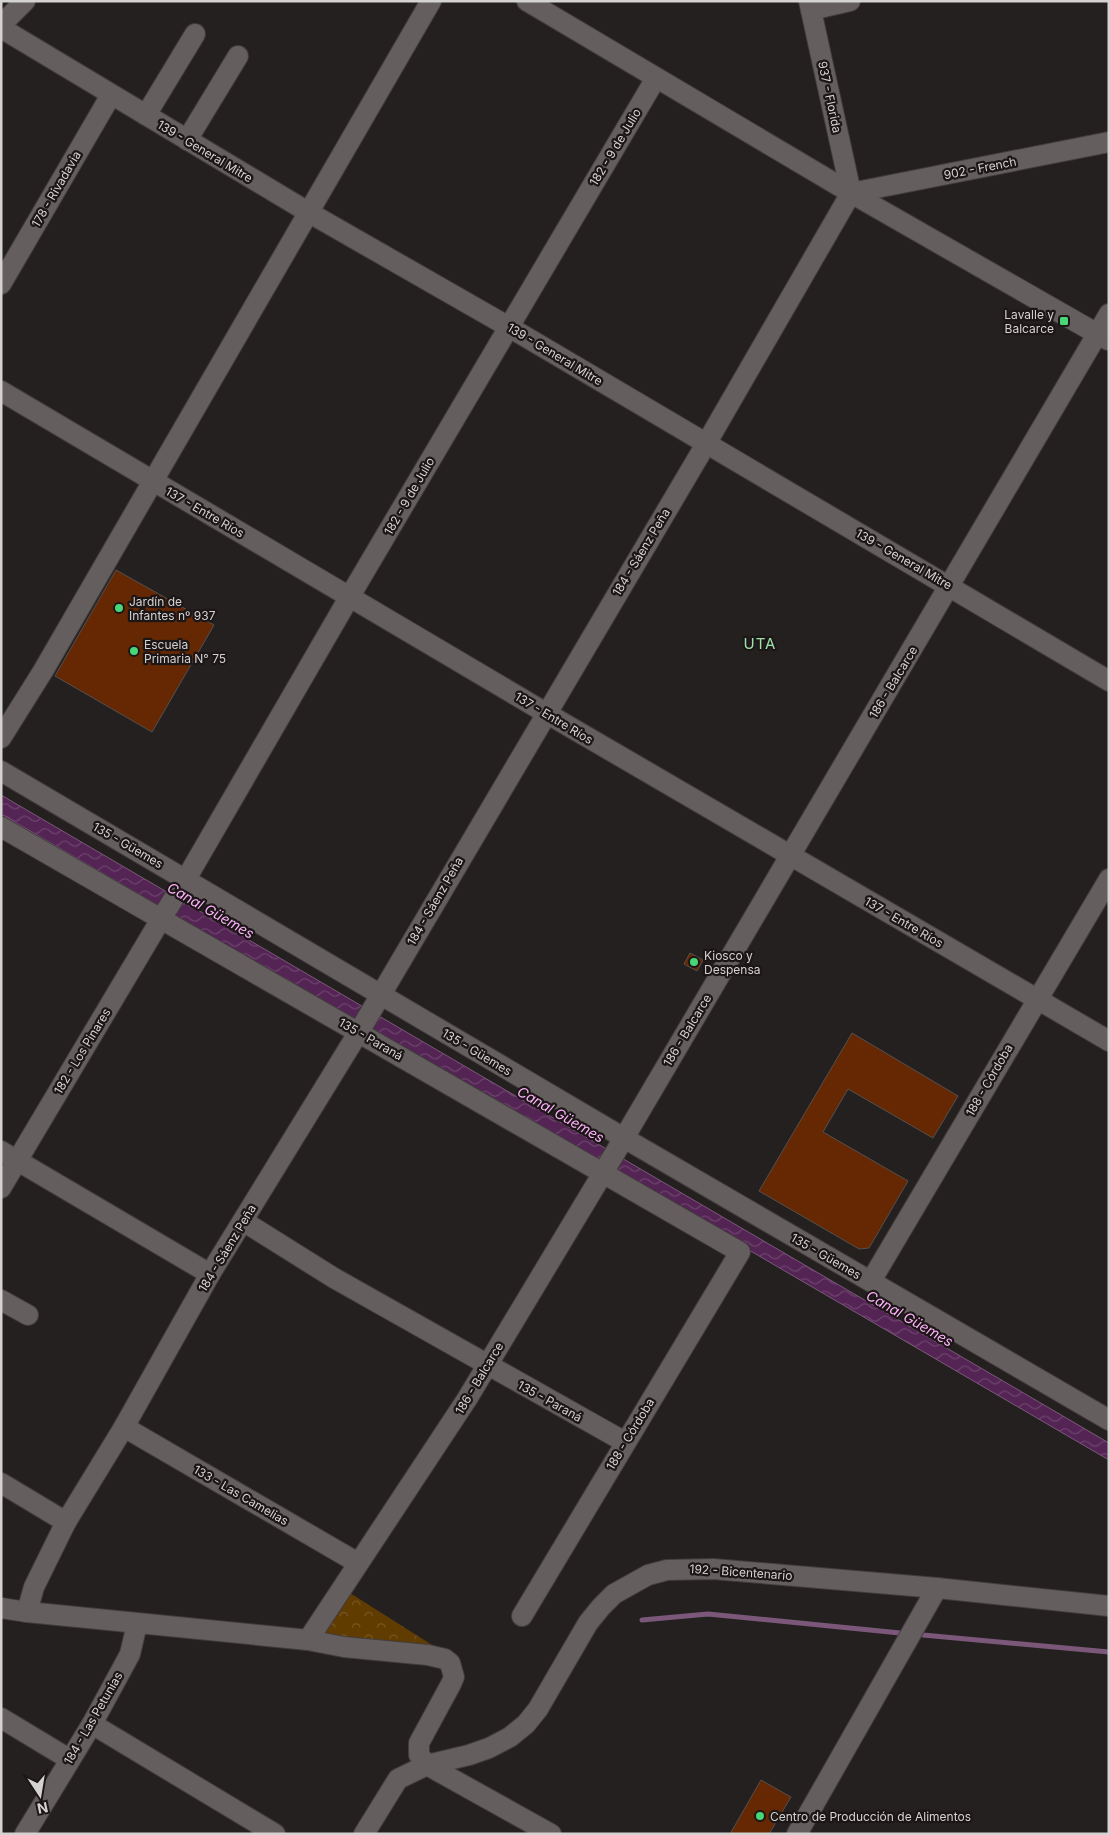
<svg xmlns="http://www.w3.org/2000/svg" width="1110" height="1835" font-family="Inter,sans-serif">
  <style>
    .park { fill: url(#park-crowns) }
    .water { fill: url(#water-waves); stroke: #7b587a }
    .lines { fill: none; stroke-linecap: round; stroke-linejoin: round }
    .stream { stroke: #7b587a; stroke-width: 5 }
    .building { fill: #652802; stroke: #55504e }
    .minor-casing { stroke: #423d3d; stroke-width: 22 }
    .minor { stroke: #645e5e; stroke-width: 20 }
    .poi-dot { fill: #48d778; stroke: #1c1616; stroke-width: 2 }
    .labels { text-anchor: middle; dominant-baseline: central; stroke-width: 4.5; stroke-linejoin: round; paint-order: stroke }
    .street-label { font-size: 12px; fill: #d5d2d2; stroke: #1c1616 }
    .poi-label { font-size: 12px; fill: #d5d2d2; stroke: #1c1616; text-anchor: start }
    .water-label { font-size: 14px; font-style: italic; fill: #ffb2fd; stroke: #1c1616 }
    .quarter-label { font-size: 15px; letter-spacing: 1px; fill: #9de1ac; stroke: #1c1616 }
  </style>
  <defs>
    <pattern id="park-crowns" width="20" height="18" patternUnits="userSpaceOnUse" patternTransform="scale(1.25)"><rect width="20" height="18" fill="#603c00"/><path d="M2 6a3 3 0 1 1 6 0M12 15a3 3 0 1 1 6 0" fill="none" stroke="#765724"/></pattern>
    <pattern id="water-waves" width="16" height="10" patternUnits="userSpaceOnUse" patternTransform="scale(1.25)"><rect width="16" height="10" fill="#542454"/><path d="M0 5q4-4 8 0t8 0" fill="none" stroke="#6c436c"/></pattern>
  </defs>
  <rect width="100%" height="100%" fill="#252020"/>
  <polygon class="park" points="350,1593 432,1645 319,1637"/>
  <polygon class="water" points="1,795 1109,1443 1109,1460 1,814"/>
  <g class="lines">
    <g class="stream">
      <polyline points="642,1620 708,1614 900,1633"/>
      <polyline points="923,1635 1109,1652"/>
    </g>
  </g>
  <g class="building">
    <polygon points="116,570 214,625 152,732 55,676"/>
    <polygon points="690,953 703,960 697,971 684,964"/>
    <polygon points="852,1033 958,1096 933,1138 848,1089 823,1132 908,1181 869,1248 859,1249 759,1191"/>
    <polygon points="761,1780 791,1797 769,1834 730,1834"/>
  </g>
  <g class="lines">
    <defs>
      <g id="minor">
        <polyline points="527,1 851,193 1108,340"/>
        <polyline points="809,1 851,193"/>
        <polyline points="811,10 850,1"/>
        <polyline points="1,25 25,1"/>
        <polyline points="1,28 308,212 509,327 1109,681"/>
        <polyline points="146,115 195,34"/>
        <polyline points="187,140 238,56"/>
        <polyline points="851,193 1109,142"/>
        <polyline points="1,284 111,95"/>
        <polyline points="1,391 546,713 1109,1041"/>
        <polyline points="1,738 43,671 431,1"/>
        <polyline points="1,771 624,1138 1109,1420"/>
        <polyline points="1,827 740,1252 522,1616"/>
        <polyline points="1,1151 210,1274"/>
        <polyline points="1,1188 161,919 186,879 350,596 656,78"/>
        <polyline points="243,1221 334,1278 625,1442"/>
        <polyline points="871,1281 1109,879"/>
        <polyline points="1,1300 28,1315"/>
        <polyline points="124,1427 358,1563"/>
        <polyline points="1,1483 66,1522"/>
        <polyline points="1,1608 27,1612 308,1640 344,1647 428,1655 445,1659 450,1663 454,1677 451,1684 419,1743 419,1755 427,1765 551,1834"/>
        <polyline points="27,1612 34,1587 66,1522 124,1427 210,1274 363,1025 706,444 851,193"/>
        <polyline points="308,1640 467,1399 624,1138 1109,314"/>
        <polyline points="1,1718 69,1759"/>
        <polyline points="92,1724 275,1834"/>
        <polyline points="25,1834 92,1724 123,1667 130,1654 137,1624"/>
        <polyline points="364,1834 398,1779 427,1765 469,1755 489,1748 510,1737 526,1724 538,1709 588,1623 601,1607 614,1594 648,1575 667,1570 713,1569 937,1588 1109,1606"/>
        <polyline points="797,1834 937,1588"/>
      </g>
    </defs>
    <use href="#minor" class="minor-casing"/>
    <use href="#minor" class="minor"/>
  </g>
  <g class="poi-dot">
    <rect x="1059" y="316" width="10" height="10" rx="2.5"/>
    <circle cx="119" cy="608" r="5"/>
    <circle cx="134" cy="651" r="5"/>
    <circle cx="694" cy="962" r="5"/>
    <circle cx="760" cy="1816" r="5"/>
  </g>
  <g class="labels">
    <g class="street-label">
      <text transform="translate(830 97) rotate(78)">937 - Florida</text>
      <text transform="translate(615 147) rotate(-59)">182 - 9 de Julio</text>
      <text transform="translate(205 151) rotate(31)">139 - General Mitre</text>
      <text transform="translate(980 168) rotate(-11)">902 - French</text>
      <text transform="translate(56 189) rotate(-60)">178 - Rivadavia</text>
      <text transform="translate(555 354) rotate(31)">139 - General Mitre</text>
      <text transform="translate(409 496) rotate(-60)">182 - 9 de Julio</text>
      <text transform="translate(205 512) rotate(30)">137 - Entre Ríos</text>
      <text transform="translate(641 552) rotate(-59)">184 - Sáenz Peña</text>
      <text transform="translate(904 559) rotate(30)">139 - General Mitre</text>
      <text transform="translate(893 682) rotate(-59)">186 - Balcarce</text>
      <text transform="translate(554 718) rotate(31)">137 - Entre Ríos</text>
      <text transform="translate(128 845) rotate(30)">135 - Güemes</text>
      <text transform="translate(435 901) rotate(-60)">184 - Sáenz Peña</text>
      <text transform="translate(904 922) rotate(30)">137 - Entre Ríos</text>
      <text transform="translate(687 1030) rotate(-59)">186 - Balcarce</text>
      <text transform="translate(371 1039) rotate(30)">135 - Paraná</text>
      <text transform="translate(82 1051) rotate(-59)">182 - Los Pinares</text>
      <text transform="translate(477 1052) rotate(31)">135 - Güemes</text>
      <text transform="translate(989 1080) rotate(-60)">188 - Córdoba</text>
      <text transform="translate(227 1248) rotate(-59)">184 - Sáenz Peña</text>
      <text transform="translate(826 1256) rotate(30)">135 - Güemes</text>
      <text transform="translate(479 1378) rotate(-59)">186 - Balcarce</text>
      <text transform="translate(550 1401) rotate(29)">135 - Paraná</text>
      <text transform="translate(630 1434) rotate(-59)">188 - Córdoba</text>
      <text transform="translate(241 1495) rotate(30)">133 - Las Camelias</text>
      <text transform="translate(741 1572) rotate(4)">192 - Bicentenario</text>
      <text transform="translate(93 1718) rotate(-60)">184 - Las Petunias</text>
    </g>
    <g class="poi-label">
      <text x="1054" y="314" text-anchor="end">Lavalle y<tspan x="1054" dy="14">Balcarce</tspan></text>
      <text x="129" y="601">Jardín de<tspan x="129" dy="14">Infantes nº 937</tspan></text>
      <text x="144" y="644">Escuela<tspan x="144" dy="14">Primaria N° 75</tspan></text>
      <text x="704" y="955">Kiosco y<tspan x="704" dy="14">Despensa</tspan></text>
      <text x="770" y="1816">Centro de Producción de Alimentos</text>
    </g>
    <g class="water-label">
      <text transform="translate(211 910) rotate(30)">Canal Güemes</text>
      <text transform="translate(561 1114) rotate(30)">Canal Güemes</text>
      <text transform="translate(910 1318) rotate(30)">Canal Güemes</text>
    </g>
    <g class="quarter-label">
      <text x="760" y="643">UTA</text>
    </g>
  </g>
  <rect width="1110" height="1835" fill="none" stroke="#d5d2d2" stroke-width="5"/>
  <g transform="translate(40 1795) rotate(168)" stroke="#1c1616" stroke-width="4" paint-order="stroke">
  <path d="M0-4L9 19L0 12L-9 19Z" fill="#d5d2d2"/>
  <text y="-8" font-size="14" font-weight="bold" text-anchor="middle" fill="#d5d2d2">N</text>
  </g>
</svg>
